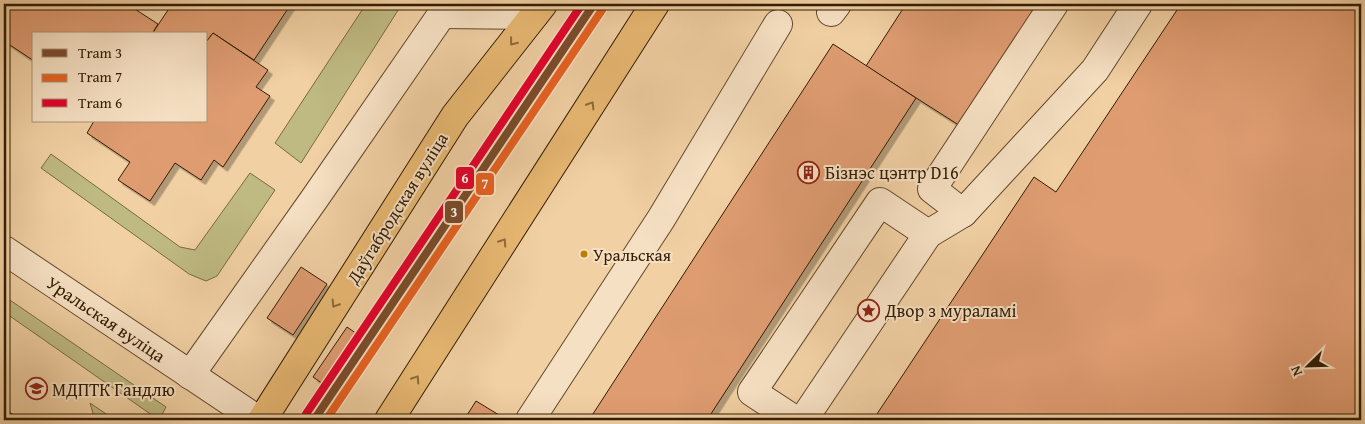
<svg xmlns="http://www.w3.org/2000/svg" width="1365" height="424" font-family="'Gentium Book Plus',serif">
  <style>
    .grass { fill: #bfb982; stroke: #796a42 }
    .building { fill: #df9c71; stroke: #331c03; filter: url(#shadow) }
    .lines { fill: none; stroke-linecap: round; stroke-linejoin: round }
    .minor-casing { stroke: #62492b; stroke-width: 30 }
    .major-casing { stroke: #331c03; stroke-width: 30 }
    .minor { stroke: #f6e0c3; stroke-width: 28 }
    .major { stroke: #e8b872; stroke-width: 28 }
    .tram-1-casing { stroke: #f6e0c3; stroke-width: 11 }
    .tram-2-casing { stroke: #f6e0c3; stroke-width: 11 }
    .tram-3-casing { stroke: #f6e0c3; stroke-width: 11 }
    .tram-1 { stroke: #7a4b2a; stroke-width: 8 }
    .tram-2 { stroke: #e86120; stroke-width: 8 }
    .tram-3 { stroke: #e4002b; stroke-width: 8 }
    .oneway { stroke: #8e6a3a }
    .bus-dot { fill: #bc7d01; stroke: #f6e0c3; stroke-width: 2 }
    .labels { text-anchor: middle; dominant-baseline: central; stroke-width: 4; stroke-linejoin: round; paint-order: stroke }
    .bus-label { font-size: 17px; fill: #331c03; stroke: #f6e0c3; text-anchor: start }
    .poi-label { font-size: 18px; fill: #331c03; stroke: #f6e0c3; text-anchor: start }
    .street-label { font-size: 18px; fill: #331c03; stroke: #f6e0c3 }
    .line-badge { stroke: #f6e0c3; stroke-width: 2 }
    .badge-label { font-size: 14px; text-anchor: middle; font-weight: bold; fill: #fff }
  </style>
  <defs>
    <filter id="shadow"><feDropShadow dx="4.5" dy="4.5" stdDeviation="0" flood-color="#0004"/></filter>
  </defs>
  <rect width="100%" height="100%" fill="#f1d0a3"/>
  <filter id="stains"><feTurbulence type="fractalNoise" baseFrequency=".004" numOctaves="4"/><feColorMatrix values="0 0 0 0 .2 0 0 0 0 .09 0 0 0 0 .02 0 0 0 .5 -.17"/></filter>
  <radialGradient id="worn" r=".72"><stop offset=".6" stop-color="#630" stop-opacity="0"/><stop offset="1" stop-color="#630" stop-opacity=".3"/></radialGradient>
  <g class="grass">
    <polygon points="366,4 402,4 301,163 275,143"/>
    <polygon points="51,154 180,247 195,250 250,173 275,190 217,276 206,281 189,274 41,168"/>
    <polygon points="4,296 166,407 159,420 4,312"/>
    <polygon points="90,403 115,420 95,420"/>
  </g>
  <g class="building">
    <polygon points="4,4 127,4 158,24 152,34 34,34 34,61 4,41"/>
    <polygon points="172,4 291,4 254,60 213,33 206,42 206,34 152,34"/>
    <polygon points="906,4 1046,4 965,129 866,66"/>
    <polygon points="1181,4 1361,4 1361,420 873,420 1034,177 1056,192"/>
    <polygon points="213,33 268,70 256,87 270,96 223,167 214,160 201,180 175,163 150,201 118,180 130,162 87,133 94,121 206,121 206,42"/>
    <polygon points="833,44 916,98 707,420 589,420"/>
    <polygon points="301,267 327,284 293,335 267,318"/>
    <polygon points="347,327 360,336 326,386 313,377"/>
    <polygon points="476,401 499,415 496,420 464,420"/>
    <polygon points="4,408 12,414 21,420 4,420"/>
  </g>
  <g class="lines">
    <defs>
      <g id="minor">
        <polyline points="831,12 837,4"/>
        <polyline points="442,14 534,15"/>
        <polyline points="963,213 932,189 1054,4"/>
        <polyline points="4,250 258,420"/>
        <polyline points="190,375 315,198 442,14 452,4"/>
        <polyline points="530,420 661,219 778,24"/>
        <polyline points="795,420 752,392 880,202 928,234"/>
        <polyline points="803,420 928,234 963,213 1095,70 1138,4"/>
      </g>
      <g id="major">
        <polyline points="262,420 455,116 543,4"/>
        <polyline points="389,420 655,4"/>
      </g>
    </defs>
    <use href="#minor" class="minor-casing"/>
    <use href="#major" class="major-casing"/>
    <use href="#minor" class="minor"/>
    <use href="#major" class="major"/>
    <defs>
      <polyline id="tram-1" points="314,420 594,4"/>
      <polyline id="tram-2" points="326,420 602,10"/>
      <polyline id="tram-3" points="306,414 582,4"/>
    </defs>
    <use href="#tram-1" class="tram-1-casing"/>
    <use href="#tram-2" class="tram-2-casing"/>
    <use href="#tram-3" class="tram-3-casing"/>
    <use href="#tram-1" class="tram-1"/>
    <use href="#tram-2" class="tram-2"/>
    <use href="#tram-3" class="tram-3"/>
  </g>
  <defs><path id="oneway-chevron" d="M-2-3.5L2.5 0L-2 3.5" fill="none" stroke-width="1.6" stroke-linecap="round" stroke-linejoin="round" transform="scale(1.25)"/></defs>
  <g class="oneway">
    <use href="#oneway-chevron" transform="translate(513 42) rotate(128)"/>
    <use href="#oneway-chevron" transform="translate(591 105) rotate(-58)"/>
    <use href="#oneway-chevron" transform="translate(503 242) rotate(-57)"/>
    <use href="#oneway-chevron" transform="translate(335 304) rotate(122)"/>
    <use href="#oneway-chevron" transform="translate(416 379) rotate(-57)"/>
  </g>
  <defs>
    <symbol id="building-ring" viewBox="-11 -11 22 22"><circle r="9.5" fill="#f6e0c3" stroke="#8f2418" stroke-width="1.5"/><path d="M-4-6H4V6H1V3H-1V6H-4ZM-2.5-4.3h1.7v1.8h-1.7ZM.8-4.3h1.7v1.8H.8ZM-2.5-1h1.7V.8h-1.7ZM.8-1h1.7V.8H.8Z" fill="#8f2418"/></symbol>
    <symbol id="sight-ring" viewBox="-11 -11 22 22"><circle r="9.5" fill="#f6e0c3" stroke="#8f2418" stroke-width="1.5"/><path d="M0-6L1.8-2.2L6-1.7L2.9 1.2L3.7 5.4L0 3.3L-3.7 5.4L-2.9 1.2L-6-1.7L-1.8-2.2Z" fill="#8f2418"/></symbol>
    <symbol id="university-ring" viewBox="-11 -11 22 22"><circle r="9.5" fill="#f6e0c3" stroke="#8f2418" stroke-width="1.5"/><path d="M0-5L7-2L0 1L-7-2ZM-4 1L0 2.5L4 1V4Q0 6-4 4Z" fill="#8f2418"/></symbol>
  </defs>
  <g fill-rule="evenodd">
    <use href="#building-ring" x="796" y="160" width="25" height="25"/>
    <use href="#sight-ring" x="856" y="298" width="25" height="25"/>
    <use href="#university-ring" x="24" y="376" width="25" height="25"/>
  </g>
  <circle class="bus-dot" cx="584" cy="254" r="4.5"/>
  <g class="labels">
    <g class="bus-label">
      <text x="593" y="254">Уральская</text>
    </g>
    <g class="poi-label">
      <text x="825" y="172">Бізнэс цэнтр D16</text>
      <text x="885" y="310">Двор з мураламі</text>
      <text x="52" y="389">МДПТК Гандлю</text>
    </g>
    <g class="street-label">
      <text transform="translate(397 208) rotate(-58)">Даўгабродская вуліца</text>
      <text transform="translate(106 319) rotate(34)">Уральская вуліца</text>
    </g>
  </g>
  <g class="line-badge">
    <rect x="455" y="166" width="20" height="24" rx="5" fill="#e4002b"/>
    <rect x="475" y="172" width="20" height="24" rx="5" fill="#e86120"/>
    <rect x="444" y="200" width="20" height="24" rx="5" fill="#7a4b2a"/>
  </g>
  <g class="badge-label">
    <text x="465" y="183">6</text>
    <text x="485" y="189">7</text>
    <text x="454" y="217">3</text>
  </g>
  <rect width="1365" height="424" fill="none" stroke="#f1d0a3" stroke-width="20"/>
  <rect x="5" y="5" width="1355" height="414" fill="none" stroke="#331c03" stroke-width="2.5"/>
  <rect x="10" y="10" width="1345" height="404" fill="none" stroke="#331c03"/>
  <rect x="32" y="32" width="175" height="90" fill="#f6e0c3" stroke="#a89276"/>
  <rect x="42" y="49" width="25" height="8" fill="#7a4b2a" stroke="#a89276"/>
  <text x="78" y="58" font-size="15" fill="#331c03">Tram 3</text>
  <rect x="42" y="74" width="25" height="8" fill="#e86120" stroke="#a89276"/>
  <text x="78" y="82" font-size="15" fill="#331c03">Tram 7</text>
  <rect x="42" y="99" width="25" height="8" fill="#e4002b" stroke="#a89276"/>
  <text x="78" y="108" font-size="15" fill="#331c03">Tram 6</text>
  <g transform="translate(1308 366) rotate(247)" stroke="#f6e0c3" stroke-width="4" paint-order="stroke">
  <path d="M0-4L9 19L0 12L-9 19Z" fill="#331c03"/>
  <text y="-8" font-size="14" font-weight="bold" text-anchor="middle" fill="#331c03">N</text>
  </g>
  <rect width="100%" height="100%" filter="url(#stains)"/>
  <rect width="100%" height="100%" fill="url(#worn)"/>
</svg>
